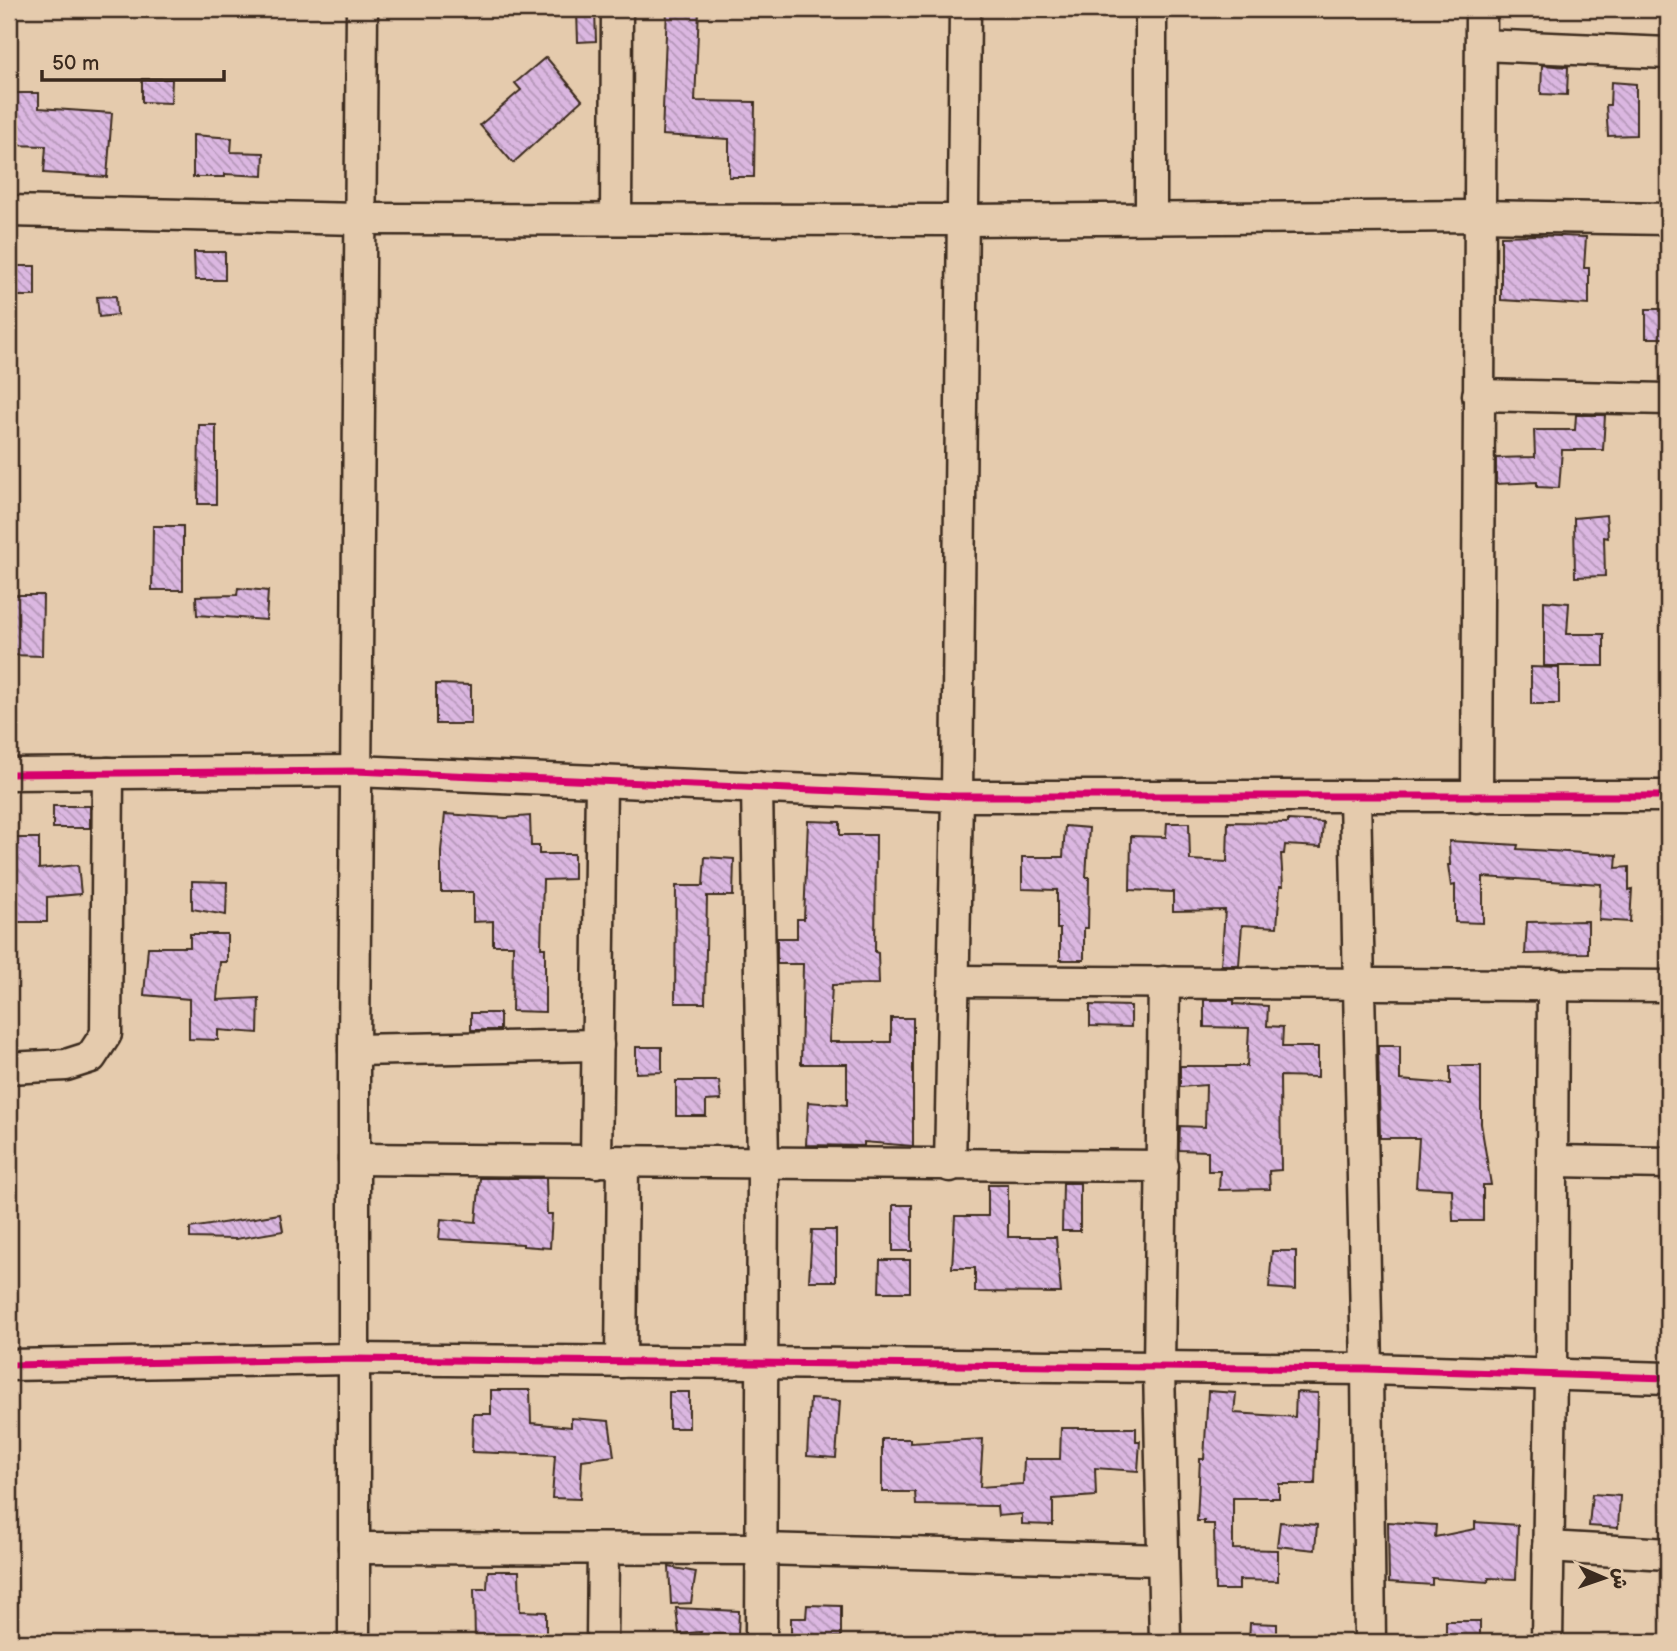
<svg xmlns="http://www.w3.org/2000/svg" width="1677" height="1651" font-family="'Balsamiq Sans','Playpen Sans Arabic',sans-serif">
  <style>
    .building { fill: url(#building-back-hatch); stroke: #3b2a1e; stroke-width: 2 }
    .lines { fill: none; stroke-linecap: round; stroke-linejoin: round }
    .minor-casing { stroke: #3b2a1e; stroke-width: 35 }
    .minor { stroke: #e5cbad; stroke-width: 30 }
    .cycleway-casing { stroke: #e5cbad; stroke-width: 11 }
    .cycleway { stroke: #d6006c; stroke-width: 7 }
  </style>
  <defs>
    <pattern id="building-back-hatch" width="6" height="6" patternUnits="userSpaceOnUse" patternTransform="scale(1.75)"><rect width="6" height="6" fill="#dbb7e1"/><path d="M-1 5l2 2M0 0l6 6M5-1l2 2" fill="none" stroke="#b395b6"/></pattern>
  </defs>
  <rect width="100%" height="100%" fill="#e5cbad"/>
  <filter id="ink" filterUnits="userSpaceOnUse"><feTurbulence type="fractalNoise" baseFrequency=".0143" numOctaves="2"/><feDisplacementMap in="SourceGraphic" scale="14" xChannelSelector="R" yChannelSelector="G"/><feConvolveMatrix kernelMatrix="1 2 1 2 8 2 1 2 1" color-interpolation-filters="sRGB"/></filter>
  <g filter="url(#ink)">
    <g class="building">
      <polygon points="667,9 699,9 695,101 755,102 754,177 729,177 729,139 662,135"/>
      <polygon points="577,11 595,11 596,41 578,42"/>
      <polygon points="546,57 582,100 513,163 480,125 521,90 515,83"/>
      <polygon points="1542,65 1568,67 1567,95 1541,94"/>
      <polygon points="142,79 172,79 171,103 142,102"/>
      <polygon points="1611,82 1636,84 1636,135 1608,136 1606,105 1610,105"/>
      <polygon points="10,93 39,93 39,108 112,113 107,177 44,173 46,146 10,145"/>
      <polygon points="193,135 232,138 231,152 264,153 263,176 225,174 225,177 193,177"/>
      <polygon points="1534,235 1586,237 1584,268 1589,268 1589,305 1501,300 1501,236"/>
      <polygon points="194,252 225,252 225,280 195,280"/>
      <rect x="9" y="266" width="26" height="30"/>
      <polygon points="116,296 117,315 99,317 97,297"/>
      <rect x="1646" y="309" width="22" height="29"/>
      <polygon points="1576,415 1605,415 1603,450 1562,450 1559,488 1537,487 1537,482 1496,484 1496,458 1535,457 1534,430 1575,430"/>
      <polygon points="199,425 216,425 216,504 198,504"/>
      <polygon points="1606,515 1608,538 1604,537 1605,576 1575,577 1574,518"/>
      <polygon points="153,526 183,526 183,590 152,590"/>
      <polygon points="238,588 268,591 266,620 197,615 196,596 237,595"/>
      <polygon points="11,595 43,595 42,656 11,655"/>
      <polygon points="1544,601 1569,603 1567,634 1604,634 1604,666 1544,666"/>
      <polygon points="1531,667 1559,668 1559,704 1531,704"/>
      <polygon points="436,684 471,685 471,724 436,724"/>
      <rect x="53" y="806" width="37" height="22"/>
      <polygon points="445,814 506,818 530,816 531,846 539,846 539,854 574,854 574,879 543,880 541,948 545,948 545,1012 512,1011 513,945 493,945 493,921 473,922 473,892 441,892 441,851"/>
      <polygon points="1288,820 1323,822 1321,847 1285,845 1284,854 1281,854 1283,886 1280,886 1277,927 1242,925 1239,965 1221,965 1225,910 1173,911 1173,892 1130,890 1131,836 1166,837 1167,823 1189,823 1190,860 1227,862 1228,822 1288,823"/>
      <polygon points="808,821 840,822 840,835 876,835 875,952 878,953 879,984 832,985 829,1042 891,1042 891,1018 913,1018 913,1146 864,1142 864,1146 806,1145 808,1102 847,1105 847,1064 801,1064 803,964 777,964 777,938 797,938 797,919 804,919"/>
      <polygon points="1065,826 1089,828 1086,877 1089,877 1088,928 1084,928 1084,960 1060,960 1060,929 1057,929 1057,890 1022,889 1022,857 1063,857"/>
      <polygon points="10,838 39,838 39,869 78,865 81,894 47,897 47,922 13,922"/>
      <polygon points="1449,841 1518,845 1517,849 1617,855 1616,868 1629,867 1629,890 1632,889 1630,922 1599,920 1601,884 1483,877 1483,923 1455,922 1455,885 1451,886 1448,865 1450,865"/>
      <polygon points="705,857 734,859 733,896 707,896 705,1003 675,1003 676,886 703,886"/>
      <polygon points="192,881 227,882 226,915 192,909"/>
      <polygon points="1588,921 1588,953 1525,954 1527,922"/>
      <polygon points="190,934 227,934 227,962 220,962 217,1000 259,998 258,1033 218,1030 218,1040 189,1039 189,999 144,995 148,947 190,947"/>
      <polygon points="1204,1000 1234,1000 1234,1004 1268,1006 1267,1026 1283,1027 1282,1047 1318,1047 1318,1077 1280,1076 1281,1170 1269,1171 1270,1189 1219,1190 1220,1171 1208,1171 1208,1151 1179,1150 1180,1126 1205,1127 1206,1085 1180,1087 1180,1066 1247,1066 1249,1028 1204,1027"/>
      <polygon points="1090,1005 1131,1006 1131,1027 1090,1026"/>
      <rect x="471" y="1013" width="29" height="17"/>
      <polygon points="1378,1046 1400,1046 1400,1080 1450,1084 1450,1066 1481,1066 1481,1124 1491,1185 1483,1185 1483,1221 1453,1221 1452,1189 1416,1187 1419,1138 1380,1138"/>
      <polygon points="636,1047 662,1047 662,1072 636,1073"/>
      <polygon points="676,1081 719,1081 721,1100 706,1101 706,1116 676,1116"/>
      <polygon points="480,1178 546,1178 547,1214 552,1214 550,1248 523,1246 523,1244 439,1239 441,1219 476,1222"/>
      <polygon points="1063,1183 1080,1183 1080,1231 1062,1231"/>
      <polygon points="988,1185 1008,1185 1008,1237 1056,1237 1061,1293 975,1292 975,1268 952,1268 955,1216 988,1216"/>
      <rect x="893" y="1205" width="19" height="46"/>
      <polygon points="280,1214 283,1231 236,1239 190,1238 190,1228"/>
      <polygon points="812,1230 836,1230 836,1281 809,1281"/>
      <polygon points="1272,1251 1296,1251 1296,1290 1269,1288"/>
      <polygon points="880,1260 910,1260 910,1292 879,1292"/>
      <polygon points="491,1390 530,1390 531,1423 571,1427 571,1418 609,1421 614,1456 582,1460 580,1499 552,1498 555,1455 472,1452 473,1414 491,1414"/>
      <polygon points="1208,1391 1236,1393 1234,1413 1295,1417 1296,1392 1318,1393 1315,1484 1279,1484 1279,1498 1233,1498 1233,1549 1278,1550 1278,1581 1239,1580 1239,1590 1215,1590 1214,1524 1204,1524 1204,1521 1197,1521 1200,1459 1204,1459"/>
      <rect x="669" y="1392" width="20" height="36"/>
      <polygon points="810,1399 840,1401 836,1458 807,1456"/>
      <polygon points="1061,1428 1136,1428 1136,1441 1140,1441 1138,1471 1095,1468 1096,1496 1053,1499 1053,1525 1022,1524 1022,1514 998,1516 997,1506 916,1505 915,1492 882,1492 882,1439 910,1439 910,1443 983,1439 980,1487 1023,1484 1024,1459 1060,1459"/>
      <polygon points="1592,1494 1620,1496 1618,1528 1589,1526"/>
      <polygon points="1280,1522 1317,1525 1315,1550 1277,1546"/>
      <polygon points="1388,1522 1436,1525 1435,1537 1475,1529 1475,1522 1518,1525 1516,1579 1489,1578 1488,1582 1432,1578 1432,1585 1389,1582"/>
      <polygon points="669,1567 696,1572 691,1603 671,1604"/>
      <polygon points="488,1571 519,1571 520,1611 546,1612 546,1642 475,1642 474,1589 487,1589"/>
      <polygon points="807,1605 841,1606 841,1637 791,1637 791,1618 806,1618"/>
      <polygon points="676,1608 739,1611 738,1635 700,1634 701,1632 679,1634"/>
      <rect x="1446" y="1621" width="34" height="21"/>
      <polygon points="1250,1623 1277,1624 1277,1642 1249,1642"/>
    </g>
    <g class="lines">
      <defs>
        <g id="minor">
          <polyline points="1151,9 1151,218"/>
          <polyline points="1481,45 1668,53"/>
          <polyline points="9,211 360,219 964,220 1478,216 1668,219"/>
          <polyline points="616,219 617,9"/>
          <polyline points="1478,395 1668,399"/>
          <polyline points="9,774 355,771 957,796 1668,796"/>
          <polyline points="757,787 763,1164 761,1642"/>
          <polyline points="1355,796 1367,1369 1370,1642"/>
          <polyline points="1477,797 1481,9"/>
          <polyline points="954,981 1668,986"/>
          <polyline points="1164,982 1159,1368 1165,1642"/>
          <polyline points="354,1050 598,1045"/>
          <polyline points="9,1068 66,1065 91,1057 106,1034 108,773"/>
          <polyline points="354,1159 1163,1166"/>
          <polyline points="1553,1161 1668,1163"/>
          <polyline points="596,1162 601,781"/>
          <polyline points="950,1166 957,796 965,9"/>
          <polyline points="621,1362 623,1162"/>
          <polyline points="9,1365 353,1359 1367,1369 1668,1378"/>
          <polyline points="1548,1547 1668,1554"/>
          <polyline points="354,1548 762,1549 1163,1560"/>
          <polyline points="354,1642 354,1050 362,9"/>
          <polyline points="602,1642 603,1549"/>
          <polyline points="1547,1642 1551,1375 1553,984"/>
        </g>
      </defs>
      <use href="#minor" class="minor-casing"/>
      <use href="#minor" class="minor"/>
      <defs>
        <g id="cycleway">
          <polyline points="9,774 355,771 957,796 1668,796"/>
          <polyline points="9,1365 353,1359 1367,1369 1668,1378"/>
        </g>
      </defs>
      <use href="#cycleway" class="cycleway-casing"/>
      <use href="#cycleway" class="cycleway"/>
    </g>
  </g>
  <rect width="1677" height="1651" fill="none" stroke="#e5cbad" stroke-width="35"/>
  <rect x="18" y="18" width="1642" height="1616" fill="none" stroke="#3b2a1e" stroke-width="2.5" filter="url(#ink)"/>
  <g transform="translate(1604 1578) rotate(92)" stroke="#e5cbad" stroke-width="5" paint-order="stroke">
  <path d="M0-5L12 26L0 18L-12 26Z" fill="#3b2a1e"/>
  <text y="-10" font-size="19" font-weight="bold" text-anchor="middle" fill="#3b2a1e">ش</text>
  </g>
  <path d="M42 70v10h182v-10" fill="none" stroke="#3b2a1e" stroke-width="3.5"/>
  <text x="52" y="70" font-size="21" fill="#3b2a1e" stroke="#e5cbad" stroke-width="5" paint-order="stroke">50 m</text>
</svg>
